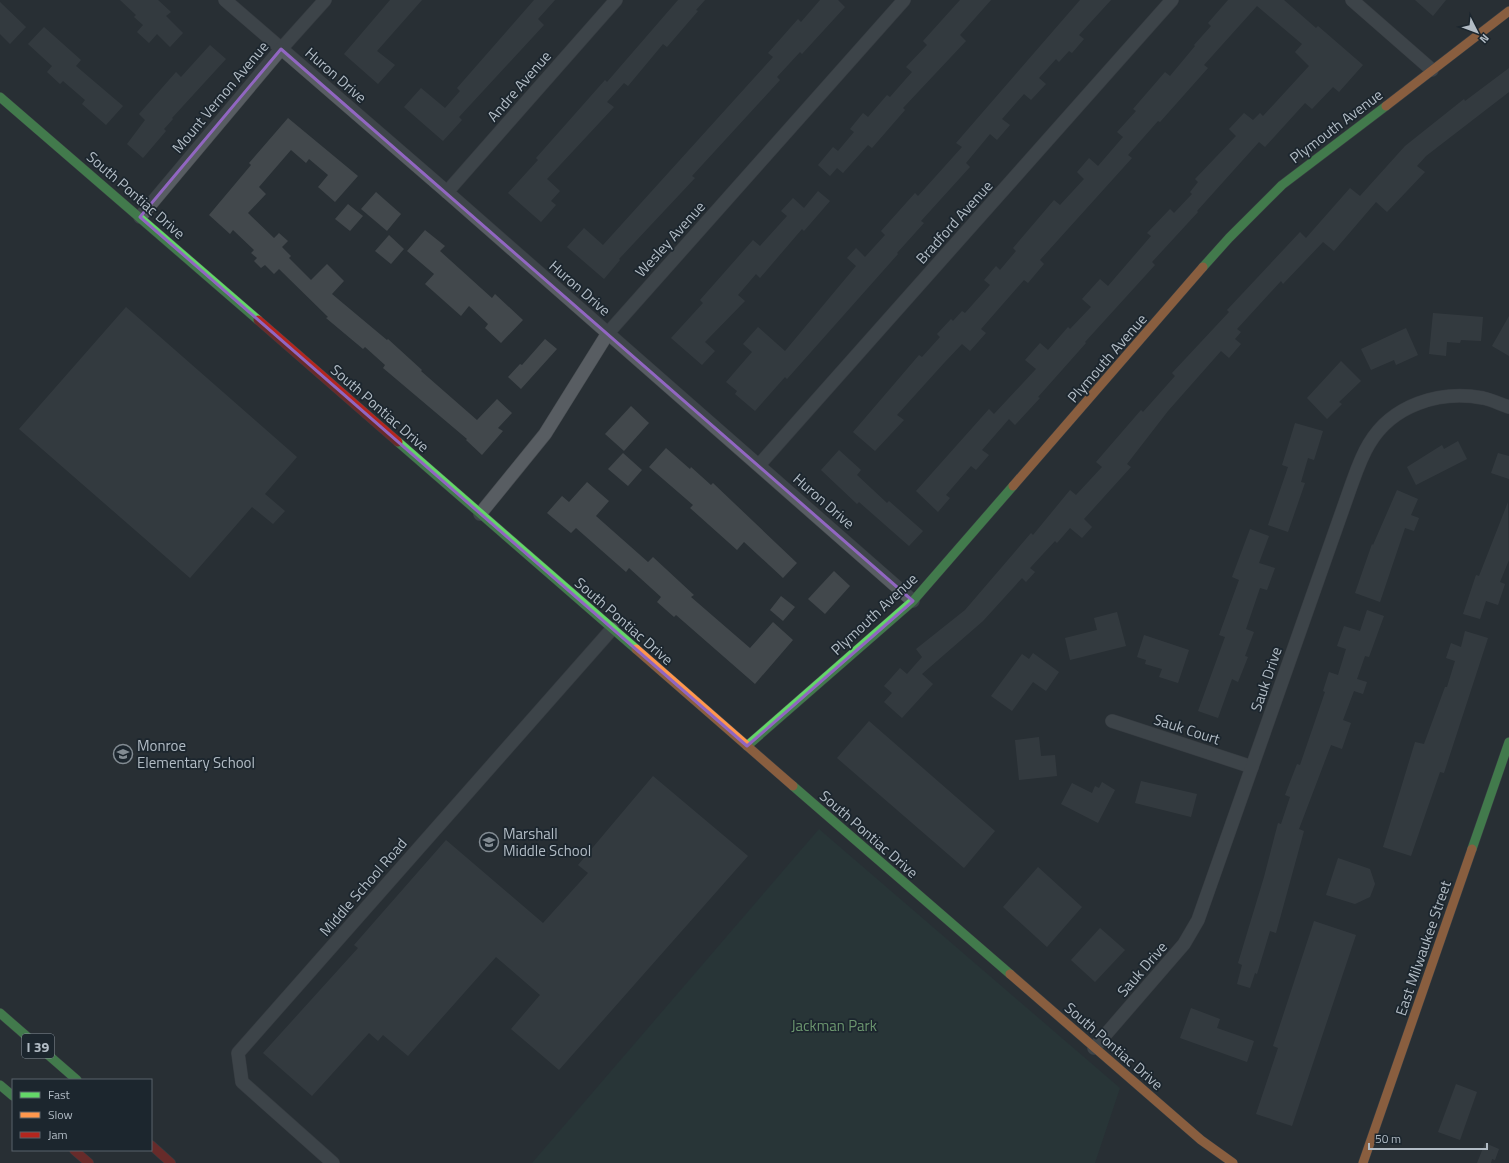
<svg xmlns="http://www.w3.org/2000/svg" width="1509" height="1163" font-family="'Titillium Web',sans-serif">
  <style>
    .green { fill: #283c3a }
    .building { fill: #42484c }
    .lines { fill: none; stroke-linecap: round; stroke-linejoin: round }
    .street-casing { stroke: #464b4f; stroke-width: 14 }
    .fast-casing { stroke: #464b4f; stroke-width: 10 }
    .slow-casing { stroke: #464b4f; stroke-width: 10 }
    .jam-casing { stroke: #464b4f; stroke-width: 10 }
    .street { stroke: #585d62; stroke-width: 13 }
    .fast { stroke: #63d668; stroke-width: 9 }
    .slow { stroke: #ff974d; stroke-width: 9 }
    .jam { stroke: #b3261e; stroke-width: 9 }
    .marked { fill: none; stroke: #9166c1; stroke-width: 3; stroke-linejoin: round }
    .labels { text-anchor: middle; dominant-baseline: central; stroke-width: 3.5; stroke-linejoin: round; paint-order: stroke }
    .shield { fill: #1c262e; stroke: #858f98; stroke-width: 1 }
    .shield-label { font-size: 14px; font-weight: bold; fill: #b2bcc5 }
    .street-label { font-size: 15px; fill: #b2bcc5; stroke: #1c262e }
    .poi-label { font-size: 15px; fill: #b2bcc5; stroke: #1c262e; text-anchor: start }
    .park-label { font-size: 15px; fill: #6b956e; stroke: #1c262e }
  </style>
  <rect width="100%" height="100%" fill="#282f34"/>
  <polygon class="green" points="819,829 1120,1088 1095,1163 532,1163"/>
  <g class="building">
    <polygon points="120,0 158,0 171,12 166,16 183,33 170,47 157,34 149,43 137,32 143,25 134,17 136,15"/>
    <polygon points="390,0 422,0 377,51 395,65 378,84 344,54"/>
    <polygon points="534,0 555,0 538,19 544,25 459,117 462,120 443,141 404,107 421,88 445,108 460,91 457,88"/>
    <polygon points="678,0 705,0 696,10 698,11 667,47 663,44 628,86 624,83 607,102 614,107 547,179 560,191 551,201 556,205 541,222 508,193 538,160 536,158 605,80 607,82"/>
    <polygon points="820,0 838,0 845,7 802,54 800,52 777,77 780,80 692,176 695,178 619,259 620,260 604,279 567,247 584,228 603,245 773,57 768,53 798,19 801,22"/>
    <polygon points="960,0 991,0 960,35 966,41 903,108 905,110 872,148 868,145 843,173 837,168 830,176 818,165 833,147 838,151 854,132 850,129 863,113 868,117 887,95 890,97 912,72 906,67 927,45 923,41"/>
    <polygon points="1080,0 1111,0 1079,35 1084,39 1072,53 1069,51 1059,62 1056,59 1039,78 1046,84 1031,100 1024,94 1002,119 1010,125 997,140 990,134 966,163 970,167 921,221 924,223 897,253 898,254 787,379 785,377 755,411 735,394 737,391 726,382 752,352 743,344 758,327 785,351 856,266 847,258 856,248 865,257 885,235 881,231 915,193 918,196 962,147 956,143"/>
    <polygon points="1228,0 1284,0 1316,28 1318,26 1363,65 1339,92 1333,87 1312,109 1305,103 1265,147 1259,142 1197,211 1198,212 1152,262 1155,265 1085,342 1086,343 1038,397 1040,398 1015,425 1009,419 982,450 989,455 976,470 971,466 946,495 950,498 938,512 916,491 989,409 994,414 1036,369 1025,360 1040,343 1048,350 1068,327 1070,329 1091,307 1082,299 1100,279 1108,286 1151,236 1147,233 1170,209 1174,213 1192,194 1190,192 1198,182 1195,179 1236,136 1229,129 1244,113 1253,120 1260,113 1263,116 1309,66 1295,52 1302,44 1257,6 1204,65 1208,68 1160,122 1158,121 1128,155 1132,158 1040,260 1044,264 1028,283 1024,280 981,329 986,333 970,351 962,344 944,363 897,415 904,420 875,451 853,432 919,355 922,357 940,337 937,334 951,319 953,321 962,311 965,313 990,285 984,280 996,266 1000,270 1016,251 1013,248 1054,200 1060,205 1084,179 1077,172 1089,158 1098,166 1123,137 1117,132 1136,111 1133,109 1165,72 1170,76 1195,46 1194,45 1211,26 1208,23"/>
    <polygon points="1415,0 1446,0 1433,16"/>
    <polygon points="0,2 26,27 10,44 0,34"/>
    <polygon points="44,27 81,60 76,66 123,106 106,125 82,104 85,100 63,81 60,84 47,72 52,66 28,44"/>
    <polygon points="210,45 226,59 172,118 173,119 164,129 166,131 143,158 127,144 145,120 139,114 176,72 181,77"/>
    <polygon points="1509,68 1509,92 1426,156 1417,166 1425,172 1387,212 1376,202 1334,251 1323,242 1283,284 1281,281 1237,329 1241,332 1235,339 1241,344 1229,358 1221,351 1168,411 1127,464 1131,467 1084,519 1092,527 1082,538 1070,528 1057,543 1055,541 1030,568 1035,572 1026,582 1022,578 983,621 922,674 933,684 902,718 884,702 892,693 884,686 900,668 907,674 922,657 916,649 965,610 1031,533 1033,535 1070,490 1076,495 1102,467 1096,462 1141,410 1143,412 1175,376 1172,373 1229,312 1227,310 1300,232 1306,238 1350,188 1360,196 1405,146 1464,99 1465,101"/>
    <polygon points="288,118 358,176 335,202 318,187 328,175 309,159 306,163 291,150 259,187 266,194 248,213 274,238 279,233 288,241 282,247 291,256 289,258 311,280 327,264 344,281 332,294 387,340 388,339 422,370 421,371 477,420 497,399 512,413 498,428 503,431 482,455 466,440 467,439 383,368 385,365 365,347 363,349 326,318 328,317 279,269 274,274 265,265 261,268 254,261 257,258 251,253 254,250 233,230 230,234 209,215 251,165 249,163"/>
    <polygon points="818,191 830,201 804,231 802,229 760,278 756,274 738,295 745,301 705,342 715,351 702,365 671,338 703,303 700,300 753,240 760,246 787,216 781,211 793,198 804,208"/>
    <polygon points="376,192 401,214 387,231 361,209"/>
    <polygon points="348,204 363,216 350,231 335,219"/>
    <polygon points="425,230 445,246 440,251 492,298 495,294 523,320 501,343 485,328 488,324 469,306 461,316 425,284 434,274 407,251"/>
    <polygon points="389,235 404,249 391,264 375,251"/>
    <polygon points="126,307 297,457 265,494 285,511 273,524 252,507 190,578 19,429"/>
    <polygon points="1433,313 1483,317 1481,341 1461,340 1460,343 1447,342 1446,356 1429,354"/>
    <polygon points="1509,316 1509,356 1492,346"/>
    <polygon points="1406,328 1418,355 1396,365 1394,360 1371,370 1361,349"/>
    <polygon points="545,339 557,349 521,389 508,377 520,364 522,365"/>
    <polygon points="1341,361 1361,381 1339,402 1342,404 1327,419 1307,398"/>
    <polygon points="631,406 649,423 624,451 605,434"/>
    <polygon points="1295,423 1323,431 1314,460 1308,458 1301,482 1305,483 1288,532 1268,525 1288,467 1282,465"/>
    <polygon points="1458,441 1467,459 1416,485 1407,467 1442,445 1444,449"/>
    <polygon points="666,448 690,469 691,467 711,485 713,483 797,563 783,578 744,542 737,550 690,508 693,505 649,467"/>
    <polygon points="839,450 861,470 857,475 887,503 889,501 923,531 909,546 859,502 857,504 821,470"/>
    <polygon points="623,453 642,470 628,486 608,469"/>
    <polygon points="1498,453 1509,456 1509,479 1491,473"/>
    <polygon points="587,482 609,501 596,516 648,562 653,557 694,595 691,597 750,648 773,622 793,640 755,684 676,615 674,617 657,602 661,597 629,568 626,572 576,528 571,533 547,513 562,496 569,502"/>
    <polygon points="1397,490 1418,499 1411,515 1419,518 1414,531 1405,528 1380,602 1355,593 1372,544 1373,545"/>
    <polygon points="1508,502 1509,560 1500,582 1505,584 1498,605 1486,601 1480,619 1463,614 1476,575 1479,576"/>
    <polygon points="1250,529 1269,536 1259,563 1275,568 1267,590 1260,588 1246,629 1254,632 1245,656 1248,657 1238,682 1232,679 1218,718 1198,711 1225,637 1219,635 1239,580 1232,577"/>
    <polygon points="834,571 850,586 825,614 808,599"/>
    <polygon points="781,596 795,607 783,621 770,610"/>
    <polygon points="1367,610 1384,616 1369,657 1365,656 1357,679 1367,682 1363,694 1354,691 1343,720 1351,723 1342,749 1331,745 1299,829 1304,831 1276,933 1270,931 1257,974 1255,973 1250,988 1237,984 1242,965 1238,963 1264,877 1278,823 1281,824 1290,797 1285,795 1297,764 1300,765 1325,692 1323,691 1329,672 1338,675 1346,649 1337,646 1344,626 1360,631"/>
    <polygon points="1117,612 1126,646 1070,660 1065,638 1097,630 1094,618"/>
    <polygon points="1465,631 1488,638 1444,773 1440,772 1411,856 1383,847 1415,742 1424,744 1445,687 1447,687 1455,661 1446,658 1451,643 1461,647"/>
    <polygon points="1144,635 1189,650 1178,683 1159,677 1162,669 1145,664 1146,660 1137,657"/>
    <polygon points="1033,653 1059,672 1046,691 1033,682 1012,711 991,696 1022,654 1029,659"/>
    <polygon points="869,721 995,831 964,868 837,758"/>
    <polygon points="1039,737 1041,756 1055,755 1057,776 1019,780 1015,740"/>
    <polygon points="653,776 748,856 559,1070 511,1029 540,995 496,957 408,1056 383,1035 378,1041 369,1033 312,1096 263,1053 358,948 354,945 446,840 543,923 588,873 578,865"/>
    <polygon points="1141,781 1197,794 1191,817 1135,803"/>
    <polygon points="1102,782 1115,790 1098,823 1061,804 1072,783 1092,793 1095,786 1099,788"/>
    <polygon points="1338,858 1370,869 1375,884 1370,897 1355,904 1326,895"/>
    <polygon points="1038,867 1082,907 1047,947 1003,907"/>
    <polygon points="1314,921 1356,935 1292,1126 1256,1114 1278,1048 1273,1046"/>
    <polygon points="1100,928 1125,950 1095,982 1071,960"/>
    <polygon points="1191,1008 1220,1019 1217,1028 1254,1041 1247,1062 1180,1038"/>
    <polygon points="1456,1084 1477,1092 1460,1140 1438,1132"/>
    <polygon points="1485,1143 1499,1149 1495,1160 1492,1159 1491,1163 1477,1163"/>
  </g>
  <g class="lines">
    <defs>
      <g id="street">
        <polyline points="225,0 447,192 913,601"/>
        <polyline points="1352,0 1432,70"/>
        <polyline points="447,192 616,0"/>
        <polyline points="140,217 281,49 325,0"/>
        <polyline points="759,465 1172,0"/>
        <polyline points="480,514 545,434 608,333 904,0"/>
        <polyline points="1112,721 1252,767"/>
        <path d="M1094 1048 1184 944 1198 920 1351 486C1356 472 1361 457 1369 444 1392 405 1439 390 1483 398 1492 400 1500 404 1509 407"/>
        <polyline points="333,1163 242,1082 238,1053 612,629"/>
      </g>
      <g id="fast">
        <polyline points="0,97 258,320"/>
        <polyline points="1203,267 1229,238 1282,185 1386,106"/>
        <polyline points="398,442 636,649"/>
        <polyline points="747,746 913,601 1013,486"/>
        <polyline points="793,786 1010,974"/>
        <polyline points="1472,849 1509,742"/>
        <polyline points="0,1013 77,1080"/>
        <polyline points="0,1085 13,1096"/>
      </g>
      <g id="slow">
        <polyline points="1386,106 1509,11"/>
        <polyline points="1013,486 1203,267"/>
        <polyline points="636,649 793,786"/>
        <polyline points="1010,974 1201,1140 1233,1163"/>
        <polyline points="1363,1163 1472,849"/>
      </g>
      <g id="jam">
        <polyline points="258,320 398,442"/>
        <polyline points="151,1145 171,1163"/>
        <polyline points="74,1150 89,1163"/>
      </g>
    </defs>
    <use href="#street" class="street-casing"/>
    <use href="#fast" class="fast-casing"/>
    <use href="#slow" class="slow-casing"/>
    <use href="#jam" class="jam-casing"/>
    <use href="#street" class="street"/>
    <use href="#fast" class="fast"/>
    <use href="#slow" class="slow"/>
    <use href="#jam" class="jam"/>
  </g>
  <path d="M0 0H1509V1163H0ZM281 49 913 601 747 746 140 217Z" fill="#282f34" fill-opacity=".55" fill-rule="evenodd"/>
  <path class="marked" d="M281 49 913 601 747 746 140 217Z"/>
  <defs>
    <symbol id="school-ring" viewBox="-11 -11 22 22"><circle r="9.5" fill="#1c262e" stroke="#828b92" stroke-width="1.5"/><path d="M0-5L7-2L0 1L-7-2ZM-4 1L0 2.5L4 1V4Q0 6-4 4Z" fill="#828b92"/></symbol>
  </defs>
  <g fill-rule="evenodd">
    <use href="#school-ring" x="112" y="743" width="22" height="22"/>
    <use href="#school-ring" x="478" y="831" width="22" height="22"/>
  </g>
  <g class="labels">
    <rect class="shield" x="22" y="1034" width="32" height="24" rx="3"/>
    <g class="shield-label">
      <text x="38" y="1046">I 39</text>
    </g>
    <g class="street-label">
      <text transform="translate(336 75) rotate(41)">Huron Drive</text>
      <text transform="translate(519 86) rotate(-49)">Andre Avenue</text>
      <text transform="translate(220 97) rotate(-50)">Mount Vernon Avenue</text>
      <text transform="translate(1336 126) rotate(-37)">Plymouth Avenue</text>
      <text transform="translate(136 195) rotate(41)">South Pontiac Drive</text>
      <text transform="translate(954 222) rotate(-48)">Bradford Avenue</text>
      <text transform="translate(670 239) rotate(-48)">Wesley Avenue</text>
      <text transform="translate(580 288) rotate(41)">Huron Drive</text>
      <text transform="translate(1107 358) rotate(-49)">Plymouth Avenue</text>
      <text transform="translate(380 408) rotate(41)">South Pontiac Drive</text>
      <text transform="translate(824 501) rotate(41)">Huron Drive</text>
      <text transform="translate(874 614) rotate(-43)">Plymouth Avenue</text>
      <text transform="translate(624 621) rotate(41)">South Pontiac Drive</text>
      <text transform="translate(1266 679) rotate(-71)">Sauk Drive</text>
      <text transform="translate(1187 729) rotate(18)">Sauk Court</text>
      <text transform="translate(869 834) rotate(41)">South Pontiac Drive</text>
      <text transform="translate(363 887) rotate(-49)">Middle School Road</text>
      <text transform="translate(1423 948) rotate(-71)">East Milwaukee Street</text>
      <text transform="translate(1142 969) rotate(-49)">Sauk Drive</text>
      <text transform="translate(1114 1046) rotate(41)">South Pontiac Drive</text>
    </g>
    <g class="poi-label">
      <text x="137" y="745">Monroe<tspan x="137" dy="17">Elementary School</tspan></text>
      <text x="503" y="833">Marshall<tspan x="503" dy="17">Middle School</tspan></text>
    </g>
    <g class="park-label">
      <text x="834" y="1025">Jackman Park</text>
    </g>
  </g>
  <rect x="12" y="1079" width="140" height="72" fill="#1c262e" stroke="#58626a"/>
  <rect x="20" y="1092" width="20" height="6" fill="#63d668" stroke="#58626a"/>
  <text x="48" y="1099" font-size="12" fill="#b2bcc5">Fast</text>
  <rect x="20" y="1112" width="20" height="6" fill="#ff974d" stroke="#58626a"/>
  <text x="48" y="1119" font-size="12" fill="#b2bcc5">Slow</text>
  <rect x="20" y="1132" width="20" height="6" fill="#b3261e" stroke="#58626a"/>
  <text x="48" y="1139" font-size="12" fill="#b2bcc5">Jam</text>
  <g transform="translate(1477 32) rotate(132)" stroke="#1c262e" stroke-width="3" paint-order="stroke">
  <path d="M0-3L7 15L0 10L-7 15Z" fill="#b2bcc5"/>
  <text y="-6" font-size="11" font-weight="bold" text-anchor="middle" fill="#b2bcc5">N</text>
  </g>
  <path d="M1369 1143v6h118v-6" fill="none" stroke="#b2bcc5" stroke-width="2"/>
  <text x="1375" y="1143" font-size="12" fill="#b2bcc5" stroke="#1c262e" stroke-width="3" paint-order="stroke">50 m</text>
</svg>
